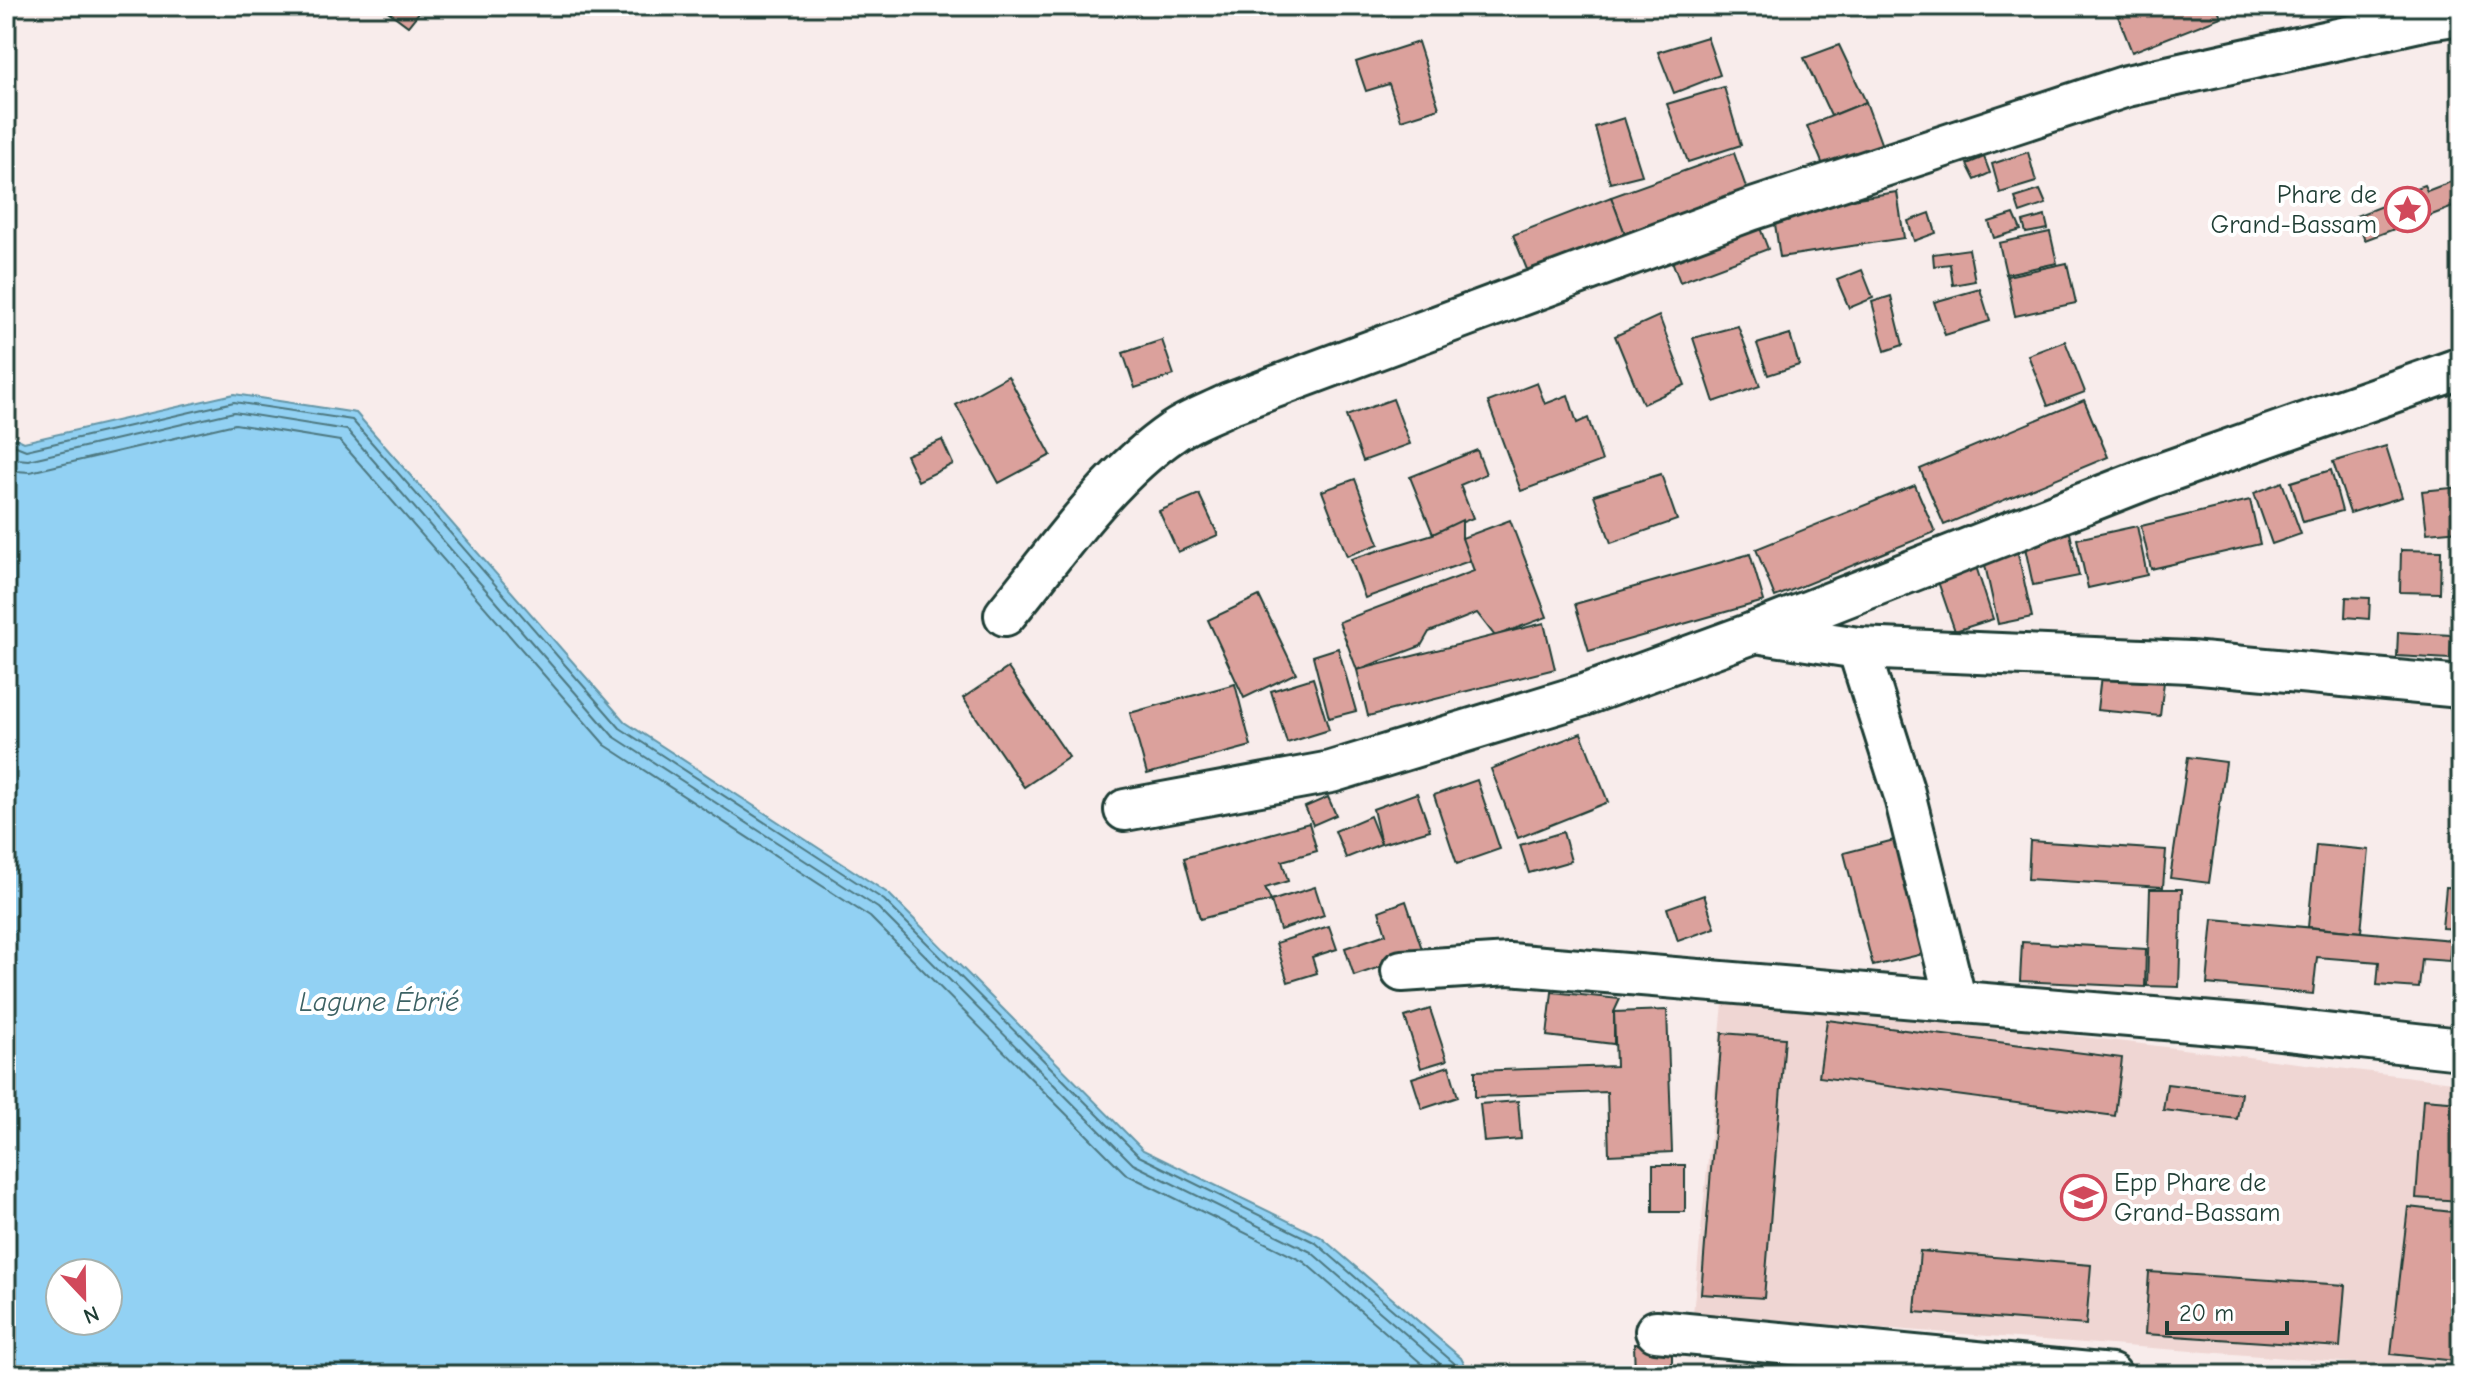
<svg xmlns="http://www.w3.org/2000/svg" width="2467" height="1381" font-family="'Comic Neue',sans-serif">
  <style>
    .built { fill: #efd6d3 }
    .water { fill: #92d1f3; stroke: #6496a7; stroke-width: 2; fill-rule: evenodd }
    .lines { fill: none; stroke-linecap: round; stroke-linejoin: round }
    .shore { stroke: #4d7880; stroke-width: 2 }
    .building { fill: #dba19c; stroke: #1f3d34; stroke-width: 2 }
    .street-casing { stroke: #1f3d34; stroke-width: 46 }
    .street { stroke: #fff; stroke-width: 40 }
    .labels { text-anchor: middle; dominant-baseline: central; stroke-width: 8; stroke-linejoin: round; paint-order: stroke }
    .poi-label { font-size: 26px; fill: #1f3d34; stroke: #fff; text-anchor: end }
    .water-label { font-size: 28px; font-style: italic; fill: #3c6264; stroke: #fff }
  </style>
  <rect width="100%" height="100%" fill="#f8eceb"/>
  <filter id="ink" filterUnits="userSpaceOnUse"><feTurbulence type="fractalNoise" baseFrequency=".0125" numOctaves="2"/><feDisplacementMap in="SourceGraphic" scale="16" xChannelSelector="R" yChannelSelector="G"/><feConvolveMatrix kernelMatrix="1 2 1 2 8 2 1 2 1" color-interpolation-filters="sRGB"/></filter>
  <g filter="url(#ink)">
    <polygon class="built" points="1724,993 2461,1083 2461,1371 1693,1314"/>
    <path class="water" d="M234 394 356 413 625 722 889 894 1143 1150 1321 1237 1461 1358 1470 1375H6V433L24 442ZM60 1273H108V1321H60Z"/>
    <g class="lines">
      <g class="shore">
        <polyline points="6,442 26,450 234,402 352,420 620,728 884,900 1139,1156 1316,1243 1454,1363 1461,1375"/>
        <polyline points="6,453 17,459 28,460 234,412 347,430 613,736 878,908 1133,1164 1311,1252 1446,1369 1450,1375"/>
        <polyline points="6,467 16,471 30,472 235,424 340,441 605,745 870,917 1126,1174 1304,1262 1435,1375"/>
      </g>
    </g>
    <g class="building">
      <polygon points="381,6 424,6 408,26"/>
      <polygon points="2114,6 2217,6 2221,17 2132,52"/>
      <polygon points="1707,37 1720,75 1674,93 1658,52"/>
      <polygon points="1418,42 1439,108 1401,120 1389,84 1366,91 1356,62"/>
      <polygon points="1839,45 1866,102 1831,116 1804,58"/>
      <polygon points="1724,87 1741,145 1688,162 1667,104"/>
      <polygon points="1866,102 1882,146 1825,170 1807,126"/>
      <polygon points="1624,118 1642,175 1610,183 1595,127"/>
      <polygon points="2028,152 2036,182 2000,193 1992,164"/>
      <polygon points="1734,153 1749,196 1627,239 1611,197"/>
      <polygon points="1984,157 1990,173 1975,180 1967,164"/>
      <polygon points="2458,179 2461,187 2461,204 2365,240 2356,216 2387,204 2385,199 2424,185 2427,191"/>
      <polygon points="2040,190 2046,204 2020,213 2015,198"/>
      <polygon points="1897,192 1904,238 1780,257 1773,211"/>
      <polygon points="1611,197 1627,239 1530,277 1513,235"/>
      <polygon points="1930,213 1936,233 1914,241 1908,221"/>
      <polygon points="2014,214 2021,230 1994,238 1989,222"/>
      <polygon points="2045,216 2048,229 2026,233 2023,222"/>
      <polygon points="1757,220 1768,249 1680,282 1669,253"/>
      <polygon points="2050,232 2057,263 2006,274 1999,243"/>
      <polygon points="1969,249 1975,281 1953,285 1950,264 1934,266 1933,254"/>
      <polygon points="2067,263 2076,303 2015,316 2007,276"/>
      <polygon points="1862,270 1873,298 1849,308 1837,280"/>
      <polygon points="1980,289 1990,321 1945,335 1934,302"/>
      <polygon points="1891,296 1903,345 1885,351 1872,302"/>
      <polygon points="1659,316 1685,385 1643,404 1615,336"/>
      <polygon points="1738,326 1760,386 1714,402 1693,338"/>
      <polygon points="1790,334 1799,365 1768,375 1757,344"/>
      <polygon points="1162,340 1174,375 1135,388 1123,353"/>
      <polygon points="2065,341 2085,392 2048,406 2028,355"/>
      <polygon points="1008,376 1051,455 999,483 956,405"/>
      <polygon points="1537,383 1545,404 1568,395 1577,423 1588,418 1602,461 1521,491 1488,402"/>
      <polygon points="1393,399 1410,444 1363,461 1346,416"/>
      <polygon points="2084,400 2108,457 1944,525 1920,469"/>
      <polygon points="942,440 953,464 918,481 906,455"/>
      <polygon points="2386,446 2402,497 2350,513 2333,462"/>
      <polygon points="1477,450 1486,474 1460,485 1473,518 1433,534 1410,477"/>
      <polygon points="2331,470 2342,511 2303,522 2291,482"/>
      <polygon points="1661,474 1677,520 1611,543 1594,495"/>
      <polygon points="1355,479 1379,544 1347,556 1322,491"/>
      <polygon points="2282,482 2301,534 2272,544 2254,493"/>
      <polygon points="1915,485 1935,532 1775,597 1756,549"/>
      <polygon points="2461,487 2461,530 2427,533 2422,491"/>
      <polygon points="1199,494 1218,535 1178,552 1159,511"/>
      <polygon points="2250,500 2260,544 2151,569 2141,526"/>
      <polygon points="1462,520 1462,538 1475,559 1365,598 1351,559 1433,534"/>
      <polygon points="1510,520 1547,617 1495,636 1477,613 1429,632 1421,646 1357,670 1339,622 1474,571 1462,538"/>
      <polygon points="2137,526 2147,575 2088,588 2077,539"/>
      <polygon points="2069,528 2079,576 2033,585 2023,538"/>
      <polygon points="2015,540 2032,617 1998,624 1981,547"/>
      <polygon points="2401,550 2441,551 2440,593 2400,592"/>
      <polygon points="1750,554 1764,601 1589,651 1575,604"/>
      <polygon points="1973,557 1993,619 1955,631 1934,570"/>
      <polygon points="1259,596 1296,673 1244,698 1208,620"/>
      <polygon points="2346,597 2370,598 2369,619 2345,617"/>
      <polygon points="2458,612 2461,612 2461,661 2455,661"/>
      <polygon points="1544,623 1555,669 1368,716 1357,670"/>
      <polygon points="2398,632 2451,635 2450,659 2397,656"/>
      <polygon points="1338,648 1356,711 1329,718 1313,656"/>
      <polygon points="2102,667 2165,673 2160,716 2097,710"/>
      <polygon points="1008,668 1069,757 1024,787 963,698"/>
      <polygon points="1313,678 1329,730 1287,743 1271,691"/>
      <polygon points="1235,684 1251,746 1147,774 1130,713"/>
      <polygon points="1581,733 1608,802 1518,838 1491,769"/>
      <polygon points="2188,757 2226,762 2209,883 2170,878"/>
      <polygon points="1477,780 1500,849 1457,864 1434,795"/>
      <polygon points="1417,793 1430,830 1381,844 1373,809"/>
      <polygon points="1328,797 1336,815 1313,825 1305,807"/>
      <polygon points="1370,816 1381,844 1346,858 1335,831"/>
      <polygon points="1309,823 1317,851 1282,861 1288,881 1265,888 1271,901 1200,919 1184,858"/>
      <polygon points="1563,832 1571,861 1529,873 1520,845"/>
      <polygon points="1898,839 1927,953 1873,966 1844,853"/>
      <polygon points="2030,841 2166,850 2163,887 2028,879"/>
      <polygon points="2316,845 2369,850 2361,932 2308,927"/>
      <polygon points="1315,887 1324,915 1280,930 1271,901"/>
      <polygon points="2446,887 2461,888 2461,929 2442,928"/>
      <polygon points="2150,889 2182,889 2179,987 2147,986"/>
      <polygon points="1704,895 1715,928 1678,941 1667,908"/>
      <polygon points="1406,901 1423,952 1354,976 1345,948 1386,934 1379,911"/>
      <polygon points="2213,919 2452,940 2449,961 2422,959 2419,988 2377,985 2379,962 2317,957 2313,994 2207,984"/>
      <polygon points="1329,926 1337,949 1312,957 1317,973 1288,982 1276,943"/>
      <polygon points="2022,942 2146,949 2145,987 2020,981"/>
      <polygon points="2458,944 2461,944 2461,1017 2453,1017"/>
      <polygon points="1552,992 1620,999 1614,1012 1614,1044 1547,1036"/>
      <polygon points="1430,1009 1447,1060 1421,1068 1405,1017"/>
      <polygon points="1667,1010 1672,1152 1609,1155 1607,1092 1475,1097 1475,1071 1616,1066 1614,1012"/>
      <polygon points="1827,1020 2122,1058 2115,1116 1819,1077"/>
      <polygon points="1722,1033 1785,1038 1764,1298 1701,1294"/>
      <polygon points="1449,1066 1458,1097 1422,1109 1412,1078"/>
      <polygon points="2167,1084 2241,1093 2237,1119 2163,1110"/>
      <polygon points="2423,1099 2461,1102 2461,1201 2416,1198"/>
      <polygon points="1518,1101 1521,1139 1484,1142 1480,1104"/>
      <rect x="1653" y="1165" width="32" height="47"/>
      <polygon points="2408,1207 2461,1213 2461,1313 2456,1361 2391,1354"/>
      <polygon points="1920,1251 2091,1265 2086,1325 1915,1312"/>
      <polygon points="2149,1272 2345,1285 2340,1347 2145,1334"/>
      <polygon points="1634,1344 1672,1346 1672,1375 1635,1375"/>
      <polygon points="1802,1368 1863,1375 1802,1375"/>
    </g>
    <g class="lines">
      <defs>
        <g id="street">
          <polyline points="2461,368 2146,479 1756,632 1858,648 2190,662 2461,687"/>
          <path d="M1005 615C1056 553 1106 478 1173 432 1190 420 1211 413 1229 404L1750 210 2127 86 2428 19 2461 14"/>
          <polyline points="1858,648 1904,793 1956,1002"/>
          <polyline points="1125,810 1331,772 1584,695 1756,632"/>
          <polyline points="1402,971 1509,964 2261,1027 2461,1049"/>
          <polyline points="1656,1331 2111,1375"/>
        </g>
      </defs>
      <use href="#street" class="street-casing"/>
      <use href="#street" class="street"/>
    </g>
  </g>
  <defs>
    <symbol id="sight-ring" viewBox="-11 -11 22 22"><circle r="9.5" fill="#fff" stroke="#d1495b" stroke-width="1.5"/><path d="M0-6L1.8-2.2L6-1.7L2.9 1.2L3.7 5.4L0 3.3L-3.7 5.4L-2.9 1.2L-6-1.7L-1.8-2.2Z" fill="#d1495b"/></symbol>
    <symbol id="school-ring" viewBox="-11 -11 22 22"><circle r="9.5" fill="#fff" stroke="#d1495b" stroke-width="1.5"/><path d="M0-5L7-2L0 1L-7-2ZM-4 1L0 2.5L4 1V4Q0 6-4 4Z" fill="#d1495b"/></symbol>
  </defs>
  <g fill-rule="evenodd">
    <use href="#sight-ring" x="2382" y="184" width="51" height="51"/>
    <use href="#school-ring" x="2058" y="1172" width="51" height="51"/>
  </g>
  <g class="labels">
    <g class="poi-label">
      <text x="2377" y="195">Phare de<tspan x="2377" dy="30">Grand-Bassam</tspan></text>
      <text x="2114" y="1183" text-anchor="start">Epp Phare de<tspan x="2114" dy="30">Grand-Bassam</tspan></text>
    </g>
    <g class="water-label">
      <text x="379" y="1002">Lagune Ébrié</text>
    </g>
  </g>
  <rect width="2467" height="1381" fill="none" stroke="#fff" stroke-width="32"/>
  <rect x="16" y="16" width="2435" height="1349" fill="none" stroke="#1f3d34" stroke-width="3" filter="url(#ink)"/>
  <g transform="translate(84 1297) rotate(158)"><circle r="38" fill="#ffffff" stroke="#a5b1ae" stroke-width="2"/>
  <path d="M0-6L14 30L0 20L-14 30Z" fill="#d1495b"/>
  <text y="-12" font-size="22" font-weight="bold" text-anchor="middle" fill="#1f3d34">N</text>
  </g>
  <path d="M2167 1321v12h120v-12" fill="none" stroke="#1f3d34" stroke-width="4"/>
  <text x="2179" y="1321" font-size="24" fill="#1f3d34" stroke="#ffffff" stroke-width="6" paint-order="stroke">20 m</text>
</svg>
